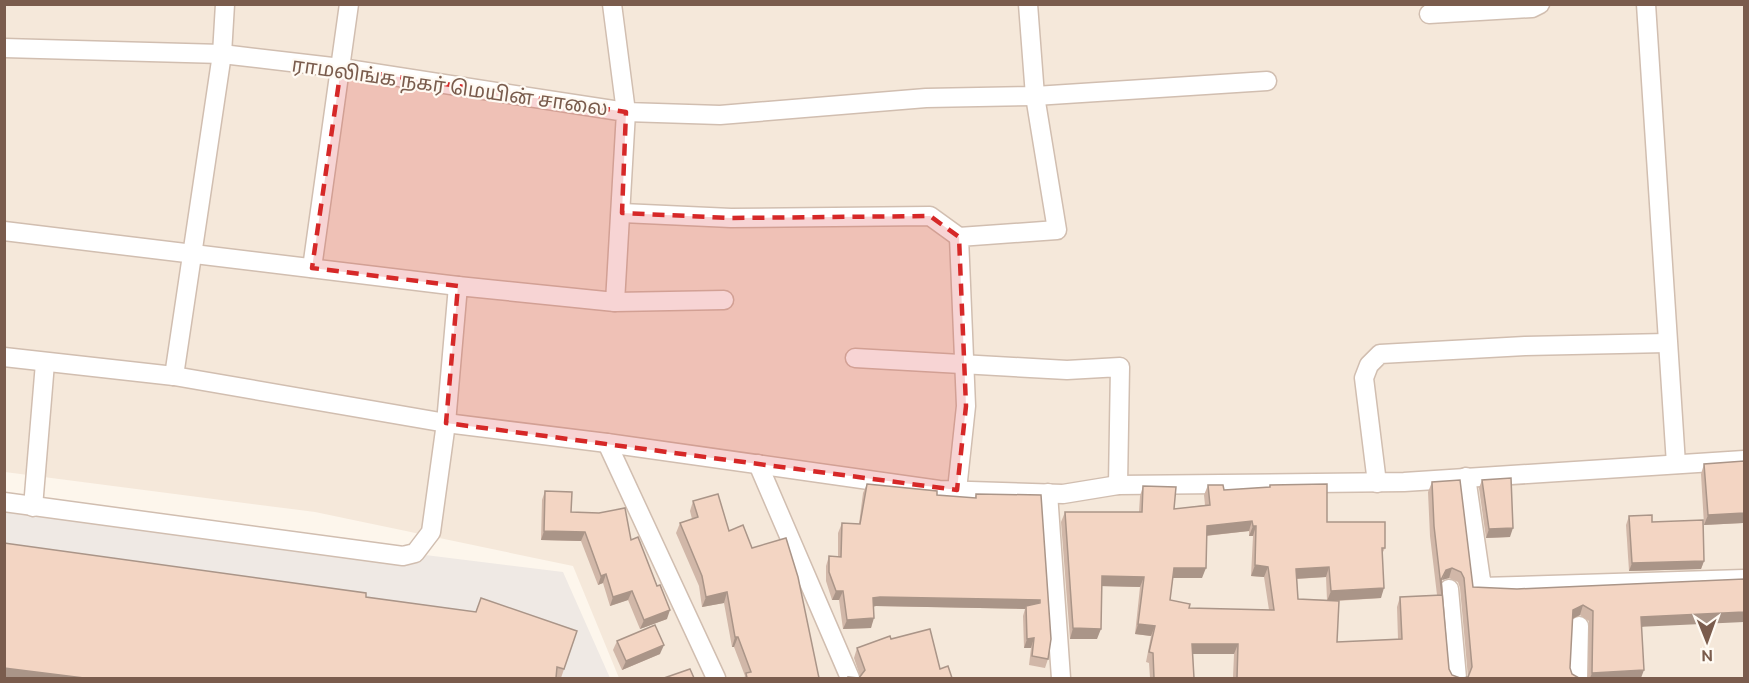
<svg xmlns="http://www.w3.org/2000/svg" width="1749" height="683" font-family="Ubuntu,'Noto Sans Tamil',sans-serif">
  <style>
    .residential { fill: #f5e8da }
    .industrial { fill: #efe9e4 }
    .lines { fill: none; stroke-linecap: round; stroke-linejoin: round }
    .street-casing { stroke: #d1beb0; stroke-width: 21 }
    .street { stroke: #fff; stroke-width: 18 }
    .wall { fill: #d1b7a8; fill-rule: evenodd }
    .shaded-wall { fill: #aa9588 }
    .building { fill: #f3d5c3; stroke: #aa9588; stroke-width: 1.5; fill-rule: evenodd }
    .marked { fill: #d62828; fill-opacity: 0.2; stroke: #d62828; stroke-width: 4.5; stroke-dasharray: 12 8; stroke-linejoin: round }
    .labels { text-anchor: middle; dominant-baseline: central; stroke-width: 4.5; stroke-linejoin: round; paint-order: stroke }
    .street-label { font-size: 20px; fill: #7a5c4d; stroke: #fffaf3 }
  </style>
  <rect width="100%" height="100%" fill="#fdf6ec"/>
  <polygon class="residential" points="5,5 1744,5 1744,678 619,678 573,566 315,512 5,472"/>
  <polygon class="industrial" points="5,503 563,572 610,678 5,678"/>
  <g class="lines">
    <defs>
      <g id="street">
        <polyline points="612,4 626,112 720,115 926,98 1035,96 1267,81"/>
        <polyline points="1646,4 1676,464"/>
        <polyline points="1429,14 1532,8 1540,4"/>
        <polyline points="4,48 222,54 341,68 626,112 615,302 458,286 446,423 431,532 415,553 403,556 4,502"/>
        <polyline points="622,213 731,218 930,216 959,237"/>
        <polyline points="4,231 458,286"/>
        <polyline points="312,268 349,4"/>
        <polyline points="615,302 724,300"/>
        <polyline points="4,357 174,376 446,423 607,443 939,490 1063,494 1118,485 1404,482 1744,460"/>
        <polyline points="855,358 1067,370 1120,367 1118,485"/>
        <polyline points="174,376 222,54 225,4"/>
        <polyline points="607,443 716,678"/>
        <polyline points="758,464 850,678"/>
        <polyline points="1466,477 1482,587 1744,579"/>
        <polyline points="1377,483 1364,378 1369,365 1380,354 1525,346 1667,343"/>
        <polyline points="957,490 966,406 959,237 1057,230 1035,96 1028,4"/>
        <polyline points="1048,493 1061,678"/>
        <polyline points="33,507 45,363"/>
        <polyline points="1449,589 1457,678"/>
        <polyline points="1578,678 1579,626"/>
      </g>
    </defs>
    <use href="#street" class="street-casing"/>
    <use href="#street" class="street"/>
  </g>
  <g class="wall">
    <polygon points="1744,461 1744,562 1743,523 1704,525 1701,474 1704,464"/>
    <polygon points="1482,480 1510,537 1486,538 1479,488"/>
    <path d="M1432 482 1473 587 1517 589 1744 579 1642 627 1641 678H1588L1589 621 1580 615 1468 677 1460 588 1458 582 1449 578 1442 580V581L1449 669 1452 675 1460 678H1233L1234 654H1193L1194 678H1150L1149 663 1146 662 1151 636 1135 634 1140 587 1102 586 1097 639H1070L1061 522 1065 512H1139L1140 496 1143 486 1174 509 1205 505 1204 495 1208 485 1224 490 1269 487 1270 485 1327 522 1385 548 1382 554 1381 598 1337 601V642L1398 639 1397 607 1400 597 1437 595 1430 536 1428 492ZM1249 531V536H1253L1251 576 1264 577 1269 610 1189 608 1170 600 1173 578H1202L1206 536ZM1326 577 1327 600 1298 599 1297 579Z"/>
    <polygon points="867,484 937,495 975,498 976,494 1041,495 1048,659 1045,668 1029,665 1031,648 1024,648 1023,616 1025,609 876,606 873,607 871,628 843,629 839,600 832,600 826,581 826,566 829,556 838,557 838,533 842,523 859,524 863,493"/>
    <polygon points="545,491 571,512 631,540 667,619 640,629 628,600 610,606 603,583 598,585 581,541 541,540 542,500"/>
    <polygon points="693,501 729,531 752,548 819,678 744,678 745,676 734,647 732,647 724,603 702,607 699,586 676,533 680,523 692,519 690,511"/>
    <polygon points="1629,516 1652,522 1704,561 1701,569 1629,571 1626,525"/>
    <polygon points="366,597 577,631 561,678 4,678"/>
    <polygon points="891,639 940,669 952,678 847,678 848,677 859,678 860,676 854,658 857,648"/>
    <polygon points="617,641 660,654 622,670 613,650"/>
  </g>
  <g class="shaded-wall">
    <polygon points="1744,513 1744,518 1743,523 1704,525 1708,515"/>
    <polygon points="1252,521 1249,531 1203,536 1207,526"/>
    <polygon points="1253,526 1256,526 1253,536 1249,536"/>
    <polygon points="1513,528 1510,537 1486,538 1489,529"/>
    <polygon points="544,531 585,532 581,541 541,540"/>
    <polygon points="1704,561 1701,569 1629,571 1632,563"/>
    <polygon points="1255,565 1268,567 1264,577 1251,576"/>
    <polygon points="1329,567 1326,577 1292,579 1296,569"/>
    <polygon points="1174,568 1206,568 1202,578 1170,578"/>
    <polygon points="1452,568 1449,578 1442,580 1441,583 1446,570"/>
    <polygon points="606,574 603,583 598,585 601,576"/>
    <polygon points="1102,576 1144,577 1140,587 1098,586"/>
    <polygon points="1384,588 1381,598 1327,601 1331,591"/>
    <polygon points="632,591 628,600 610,606 613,597"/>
    <polygon points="836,591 843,591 839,600 832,600"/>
    <polygon points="727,592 724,603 702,607 706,597"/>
    <polygon points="880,597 1040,600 1037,609 1026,606 1025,609 876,606 869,607 873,598"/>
    <polygon points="1583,605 1580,615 1570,620 1573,610"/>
    <polygon points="670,610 667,619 640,629 644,620"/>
    <polygon points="1744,612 1744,622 1637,627 1641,617"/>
    <polygon points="874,618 871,628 843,629 847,620"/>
    <polygon points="1138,624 1155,626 1151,636 1135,634"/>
    <polygon points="1073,628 1101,629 1097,639 1070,639"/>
    <polygon points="735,637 738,637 734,647 732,647"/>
    <polygon points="1034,638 1031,648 1024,648 1027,639"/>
    <polygon points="1192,644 1238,644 1234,654 1189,654"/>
    <polygon points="664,645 660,654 622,670 626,661"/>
    <polygon points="4,668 84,678 4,678"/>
    <polygon points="1644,670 1641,678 1590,678 1592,673"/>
  </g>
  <g class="building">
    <polygon points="1744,461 1744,513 1708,515 1704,464"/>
    <polygon points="1511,478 1513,528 1489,529 1482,480"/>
    <path d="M1460 480 1473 587 1517 589 1744 579V612L1641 617 1644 670 1592 673 1593 611 1583 605 1573 610 1570 668 1572 674 1579 678H1463L1468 677 1472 667 1464 578 1461 572 1452 568 1446 570 1441 580 1449 669 1452 675 1460 678H1237L1238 644H1192L1194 678H1154L1153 653 1149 652 1155 626 1138 624 1144 577 1102 576 1101 629 1073 628 1065 512H1142L1143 486 1176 487 1174 509 1210 505 1208 485H1223L1224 490 1270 487V485L1327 484V522H1385V548H1382L1384 588 1331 591 1329 567 1296 569 1298 599 1339 601 1337 642 1402 639 1400 597 1442 595 1434 526 1432 482ZM1252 521 1253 526H1256L1255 565 1268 567 1274 610 1189 608 1190 604 1170 600 1174 568H1206L1207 526Z"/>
    <polygon points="867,484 937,491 937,495 976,498 976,494 1041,495 1051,639 1048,659 1032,656 1034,638 1027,639 1026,606 1040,603 1040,600 880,597 873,598 874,618 847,620 843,591 836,591 829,572 829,556 841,557 842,523 860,524"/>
    <polygon points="545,491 572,492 571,512 599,513 625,508 631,540 638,537 657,586 660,585 670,610 644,620 632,591 613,597 606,574 601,576 585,532 544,531"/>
    <polygon points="718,494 729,531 743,525 752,548 786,538 798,577 819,678 747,678 746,673 751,672 738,637 735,637 727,592 706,597 702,576 680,523 698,517 693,501"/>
    <polygon points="1652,515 1652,522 1703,520 1704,561 1632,563 1629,516"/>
    <polygon points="4,543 366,593 366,597 476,612 481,598 577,631 564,669 557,667 556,678 84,678 4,668"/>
    <polygon points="655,625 664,645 626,661 617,641"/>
    <polygon points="930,629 940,669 948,666 952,678 848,678 848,677 859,678 865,670 857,648 890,636 891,639"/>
    <polygon points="690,669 694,678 664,678"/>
  </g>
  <path class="marked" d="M341 68 626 112 622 213 731 218 930 216 959 237 966 406 957 490 446 423 458 286 312 268Z"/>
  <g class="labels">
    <g class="street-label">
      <text transform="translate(450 86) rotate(8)">ராமலிங்க நகர் மெயின் சாலை</text>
    </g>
  </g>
  <rect width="1749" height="683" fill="none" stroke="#7a5c4d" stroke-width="12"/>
  <g transform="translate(1707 641) rotate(179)" stroke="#fffaf3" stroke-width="4.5" paint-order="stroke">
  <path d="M0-4.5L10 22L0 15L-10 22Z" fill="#7a5c4d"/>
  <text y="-9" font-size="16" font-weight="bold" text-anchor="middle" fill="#7a5c4d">N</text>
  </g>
</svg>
